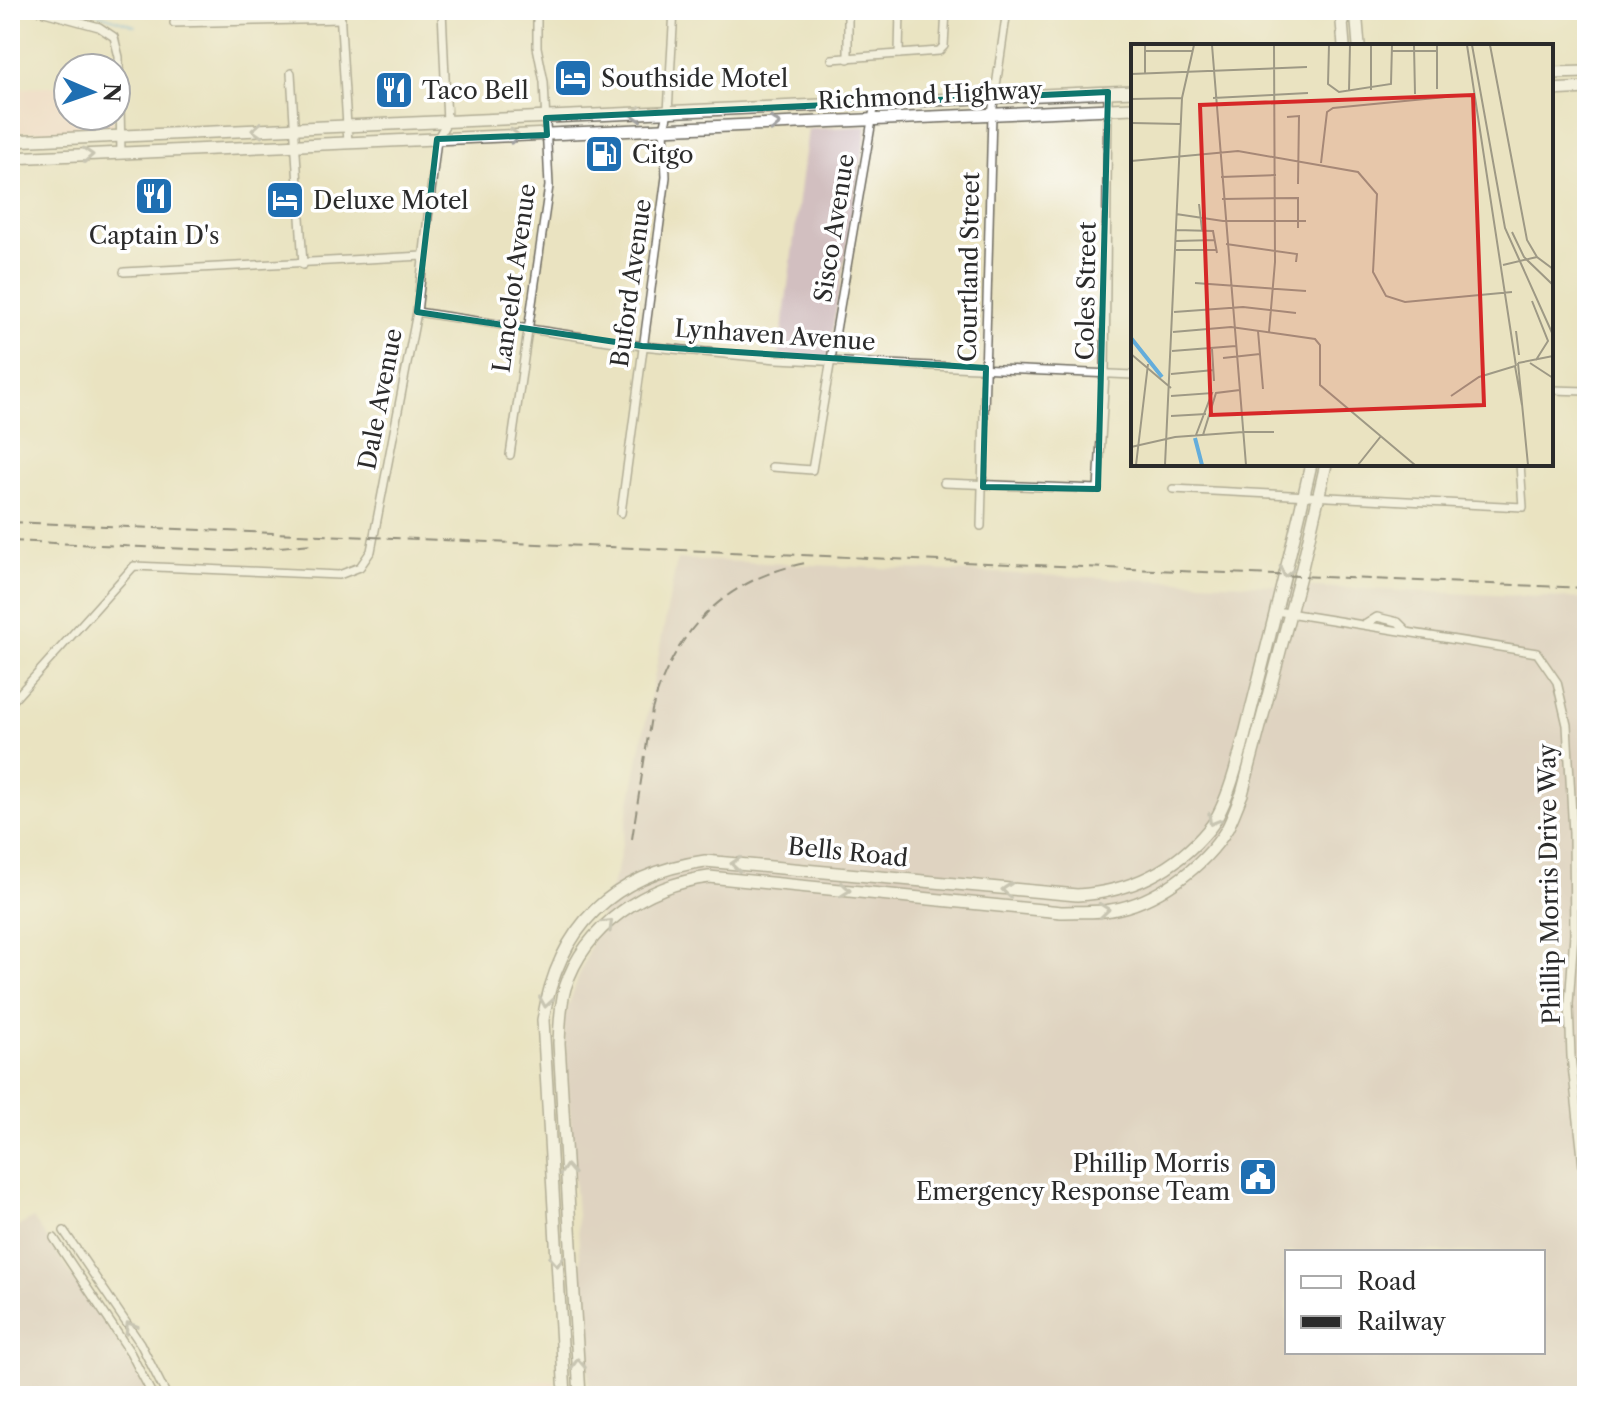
<svg xmlns="http://www.w3.org/2000/svg" width="1597" height="1406" font-family="'Libre Caslon Text',serif">
  <style>
    .built { fill: #f7d1c8 }
    .industrial { fill: #d2bfc0; fill-rule: evenodd }
    .lines { fill: none; stroke-linecap: round; stroke-linejoin: round }
    .stream { stroke: #64addb; stroke-width: 2 }
    .minor-casing { stroke: #6e6b60; stroke-width: 10 }
    .primary-casing { stroke: #6e6b60; stroke-width: 14 }
    .minor { stroke: #fff; stroke-width: 7 }
    .primary { stroke: #fff; stroke-width: 11 }
    .rail { stroke: #2b2b2b; stroke-width: 2; stroke-dasharray: 12 6; stroke-linecap: butt }
    .oneway { stroke: #a0a0a0 }
    .marked { fill: none; stroke: #0f766e; stroke-width: 6; stroke-linejoin: round }
    .labels { text-anchor: middle; dominant-baseline: central; stroke-width: 7; stroke-linejoin: round; paint-order: stroke }
    .poi-label { font-size: 24px; fill: #2b2b2b; stroke: #fff; text-anchor: start }
    .street-label { font-size: 24px; fill: #2b2b2b; stroke: #fff }
    .inset-river { fill: none; stroke: #64addb; stroke-width: 4 }
    .inset-road { fill: none; stroke: #9e9985; stroke-width: 2 }
    .view { fill: #d62828; fill-opacity: 0.15; stroke: #d62828; stroke-width: 4 }
    .inset-edge { fill: none; stroke: #2b2b2b; stroke-width: 4 }
  </style>
  <rect width="100%" height="100%" fill="#fff"/>
  <filter id="ink" filterUnits="userSpaceOnUse"><feTurbulence type="fractalNoise" baseFrequency=".0125" numOctaves="2"/><feDisplacementMap in="SourceGraphic" scale="16" xChannelSelector="R" yChannelSelector="G"/><feConvolveMatrix kernelMatrix="1 2 1 2 8 2 1 2 1" color-interpolation-filters="sRGB"/></filter>
  <filter id="wash" filterUnits="userSpaceOnUse"><feTurbulence type="fractalNoise" baseFrequency=".006" numOctaves="4" result="noise"/><feDisplacementMap in="SourceGraphic" scale="32" xChannelSelector="R" yChannelSelector="G"/><feGaussianBlur stdDeviation="1.8" result="paint"/><feColorMatrix in="noise" values="0 0 0 0 0 0 0 0 0 0 0 0 0 0 0 0 0 1.4 0 .05"/><feComposite in="paint" operator="in"/></filter>
  <g filter="url(#wash)">
    <rect width="100%" height="100%" fill="#eae3c1"/>
    <g class="built">
      <polygon points="68,86 68,116 113,116 113,129 10,132 10,89"/>
      <polygon points="555,1380 556,1396 367,1396"/>
    </g>
    <g class="industrial">
      <polygon points="867,126 828,358 779,355 808,129"/>
      <path d="M677 559 1587 599V1396H590L563 1020 617 870ZM1287 1252H1543V1352H1287Z"/>
      <polygon points="33,1218 125,1353 150,1396 10,1396 10,1231"/>
    </g>
    <g class="lines">
      <polyline class="stream" points="88,10 135,26"/>
    </g>
  </g>
  <g filter="url(#ink)">
    <g class="lines">
      <defs>
        <g id="minor">
          <polyline points="37,10 99,27 114,37 119,57 121,153"/>
          <polyline points="340,10 348,143"/>
          <polyline points="848,10 848,59"/>
          <polyline points="174,23 341,19"/>
          <polyline points="899,54 900,10"/>
          <polyline points="832,59 939,51 944,46 946,10"/>
          <polyline points="291,73 303,265"/>
          <polyline points="124,272 423,256"/>
          <polyline points="417,312 642,346 777,359 1133,375"/>
          <polyline points="1551,390 1587,391"/>
          <polyline points="510,455 549,186 544,82 537,47 537,10"/>
          <polyline points="772,467 812,470 875,103"/>
          <polyline points="944,483 1098,489 1105,374 1108,92"/>
          <polyline points="1173,489 1523,507 1520,464"/>
          <polyline points="621,513 666,177 664,129 668,112 674,10"/>
          <polyline points="981,526 992,114 1007,10"/>
          <polyline points="1276,611 1537,653 1557,682 1567,725 1573,833 1574,934 1569,1004 1571,1056 1587,1203"/>
          <polyline points="1366,624 1377,617 1398,622 1406,630"/>
          <polyline points="10,704 134,566 339,575 360,567 371,551 417,312 437,139 447,122 442,10"/>
          <polyline points="64,1231 140,1343 167,1396"/>
          <polyline points="54,1238 130,1352 153,1396"/>
        </g>
        <g id="primary">
          <polyline points="1341,10 1344,46"/>
          <polyline points="1356,10 1359,46"/>
          <polyline points="1551,73 1587,72"/>
          <polyline points="1551,90 1587,88"/>
          <polyline points="10,141 1133,91"/>
          <polyline points="10,158 1133,108"/>
          <path d="M565 1396 543 1020C558 927 612 874 705 861L1077 895C1130 892 1175 870 1209 829 1231 802 1244 736 1253 702 1273 623 1293 544 1311 464"/>
          <path d="M580 1396 559 1043C560 1025 560 1006 565 988 585 925 647 885 709 877L1061 912C1077 911 1095 913 1111 910 1155 903 1204 867 1227 829 1233 818 1237 805 1242 794L1301 572 1326 464"/>
        </g>
      </defs>
      <use href="#minor" class="minor-casing"/>
      <use href="#primary" class="primary-casing"/>
      <use href="#minor" class="minor"/>
      <use href="#primary" class="primary"/>
      <g class="rail">
        <polyline points="10,522 1587,588"/>
        <polyline points="10,541 233,551 313,544"/>
        <path d="M632 839 652 710C674 631 724 580 805 563"/>
      </g>
    </g>
    <defs><path id="oneway-chevron" d="M-2-3.5L2.5 0L-2 3.5" fill="none" stroke-width="1.6" stroke-linecap="round" stroke-linejoin="round" transform="scale(2)"/></defs>
    <g class="oneway">
      <use href="#oneway-chevron" transform="translate(636 114) rotate(177)"/>
      <use href="#oneway-chevron" transform="translate(775 124) rotate(-2)"/>
      <use href="#oneway-chevron" transform="translate(257 130) rotate(177)"/>
      <use href="#oneway-chevron" transform="translate(515 136) rotate(-2)"/>
      <use href="#oneway-chevron" transform="translate(88 155) rotate(-3)"/>
      <use href="#oneway-chevron" transform="translate(1286 572) rotate(104)"/>
      <use href="#oneway-chevron" transform="translate(1213 820) rotate(120)"/>
      <use href="#oneway-chevron" transform="translate(736 864) rotate(-175)"/>
      <use href="#oneway-chevron" transform="translate(845 890) rotate(6)"/>
      <use href="#oneway-chevron" transform="translate(1007 890) rotate(-175)"/>
      <use href="#oneway-chevron" transform="translate(1104 910) rotate(-6)"/>
      <use href="#oneway-chevron" transform="translate(608 924) rotate(-44)"/>
      <use href="#oneway-chevron" transform="translate(546 1002) rotate(99)"/>
      <use href="#oneway-chevron" transform="translate(567 1170) rotate(-93)"/>
      <use href="#oneway-chevron" transform="translate(557 1261) rotate(86)"/>
      <use href="#oneway-chevron" transform="translate(130 1327) rotate(-123)"/>
      <use href="#oneway-chevron" transform="translate(578 1364) rotate(-93)"/>
    </g>
  </g>
  <path d="M0 0H1597V1406H0ZM1108 92 1098 489 983 487 986 368 642 346 417 312 437 139 547 135 546 118Z" fill="#eae3c1" fill-opacity=".55" fill-rule="evenodd"/>
  <path class="marked" d="M1108 92 1098 489 983 487 986 368 642 346 417 312 437 139 547 135 546 118Z"/>
  <defs>
    <symbol id="hotel-square" viewBox="-11 -11 22 22"><rect x="-9" y="-9" width="18" height="18" rx="4" fill="#1f6fb2" stroke="#fff"/><path d="M-6-4.5h1.5V1H6V5H4.5V3h-9V5H-6ZM-4 0a1.8 1.8 0 1 1 3.6 0ZM.5 0V-2.5h3Q6-2.5 6 0Z" fill="#fff"/></symbol>
    <symbol id="restaurant-square" viewBox="-11 -11 22 22"><rect x="-9" y="-9" width="18" height="18" rx="4" fill="#1f6fb2" stroke="#fff"/><path d="M-5-6h1v4h1v-4h1v4h1v-4h1v5L-1.5 .5V6h-2V.5L-5-1ZM5-6V6H3V1.5H1.5Q1.5-4 5-6Z" fill="#fff"/></symbol>
    <symbol id="fuel-square" viewBox="-11 -11 22 22"><rect x="-9" y="-9" width="18" height="18" rx="4" fill="#1f6fb2" stroke="#fff"/><path d="M-5.5-6h7V0h2V4h1.3V-2.5L3-4.5l.8-.8L6-3V5H2.5V1h-1V6h-7ZM-4.2-4.7v3.2H.2V-4.7Z" fill="#fff"/></symbol>
    <symbol id="civic-square" viewBox="-11 -11 22 22"><rect x="-9" y="-9" width="18" height="18" rx="4" fill="#1f6fb2" stroke="#fff"/><path d="M-.6-6.5H3V-4.5H.6V-3L4-1V1h2V6H-6V1h2V-1L-.6-3ZM-1.2 2.5V6h2.4V2.5Z" fill="#fff"/></symbol>
  </defs>
  <g fill-rule="evenodd">
    <use href="#hotel-square" x="551" y="56" width="44" height="44"/>
    <use href="#restaurant-square" x="372" y="68" width="44" height="44"/>
    <use href="#fuel-square" x="582" y="132" width="44" height="44"/>
    <use href="#restaurant-square" x="132" y="174" width="44" height="44"/>
    <use href="#hotel-square" x="263" y="178" width="44" height="44"/>
    <use href="#civic-square" x="1236" y="1155" width="44" height="44"/>
  </g>
  <g class="labels">
    <g class="poi-label">
      <text x="601" y="78">Southside Motel</text>
      <text x="422" y="90">Taco Bell</text>
      <text x="632" y="154">Citgo</text>
      <text x="313" y="200">Deluxe Motel</text>
      <text x="154" y="235" text-anchor="middle">Captain D's</text>
      <text x="1230" y="1163" text-anchor="end">Phillip Morris<tspan x="1230" dy="28">Emergency Response Team</tspan></text>
    </g>
    <g class="street-label">
      <text transform="translate(930 95) rotate(-3)">Richmond Highway</text>
      <text transform="translate(834 228) rotate(-81)">Sisco Avenue</text>
      <text transform="translate(969 267) rotate(-89)">Courtland Street</text>
      <text transform="translate(514 278) rotate(-82)">Lancelot Avenue</text>
      <text transform="translate(631 283) rotate(-82)">Buford Avenue</text>
      <text transform="translate(1086 291) rotate(-89)">Coles Street</text>
      <text transform="translate(775 335) rotate(4)">Lynhaven Avenue</text>
      <text transform="translate(380 399) rotate(-79)">Dale Avenue</text>
      <text transform="translate(848 852) rotate(6)">Bells Road</text>
      <text transform="translate(1549 884) rotate(-91)">Phillip Morris Drive Way</text>
    </g>
  </g>
  <g transform="translate(1131 44)">
    <rect width="422" height="422" fill="#eae3c1"/>
    <path class="inset-river" d="M0 294 31 333M64 394 71 421"/>
    <path class="inset-road" d="M14 1V30M81 1 115 421M198 1 197 40 208 48 260 40 261 1M240 1V46M283 1 284 50M336 1 385 322M341 1 374 184 422 291M359 1 396 196 406 213 422 225M14 7H62M261 7H306M0 30 176 23M306 45V1M218 47 219 1M82 54 177 49M0 55 51 54M156 73 168 72 167 140M1 79 49 80M0 117 107 107 227 128 246 150 242 228 255 252 274 258 381 248M190 119 196 68 202 64 335 51M90 133 145 131M91 155 167 154V184M68 160 71 186M45 170 92 177H175M45 186 82 187 86 209M381 188 393 213 422 241M45 197 84 196M95 200 166 210 165 218M45 206H85M372 221 406 213M64 239 175 247M401 257 417 297 405 316M43 268 112 263 165 269M127 287 132 345M385 287 388 311M42 288 100 283 184 295 189 301V341L284 421M138 288 144 218 143 1M81 305 83 337M41 307 105 302M0 310 40 344M92 314 129 310M387 319 397 421M387 319 422 312M399 319 422 334M40 330 83 326M40 352 81 349 65 391M320 352 348 333 384 322 391 361M40 372 75 370M112 388H143M72 391 85 349 109 346M0 403 44 393 112 388M5 421 17 320M34 421 51 54 63 1M227 421 250 392"/>
    <path class="view" d="M342 51 353 361 80 371 69 61Z"/>
    <rect width="422" height="422" class="inset-edge"/>
  </g>
  <rect width="1597" height="1406" fill="none" stroke="#fff" stroke-width="40"/>
  <rect x="1285" y="1250" width="260" height="104" fill="#ffffff" stroke="#aaaaaa" stroke-width="2"/>
  <rect x="1301" y="1276" width="40" height="12" fill="#ffffff" stroke="#aaaaaa" stroke-width="2"/>
  <text x="1357" y="1290" font-size="24" fill="#2b2b2b">Road</text>
  <rect x="1301" y="1316" width="40" height="12" fill="#2b2b2b" stroke="#aaaaaa" stroke-width="2"/>
  <text x="1357" y="1330" font-size="24" fill="#2b2b2b">Railway</text>
  <g transform="translate(92 92) rotate(92)"><circle r="38" fill="#ffffff" stroke="#aaaaaa" stroke-width="2"/>
  <path d="M0-6L14 30L0 20L-14 30Z" fill="#1f6fb2"/>
  <text y="-12" font-size="22" font-weight="bold" text-anchor="middle" fill="#2b2b2b">N</text>
  </g>
</svg>
